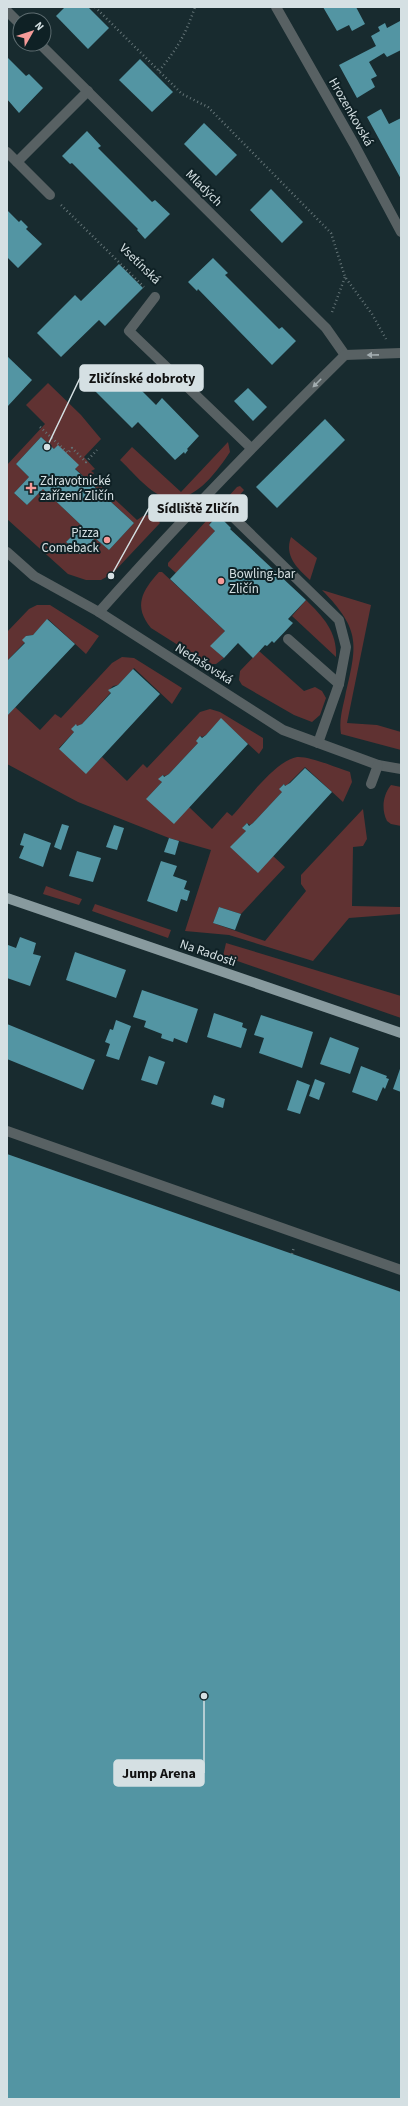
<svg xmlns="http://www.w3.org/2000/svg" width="408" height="2106" font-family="'Source Sans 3',sans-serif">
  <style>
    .green { fill: #603232; fill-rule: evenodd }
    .building { fill: #5395a3 }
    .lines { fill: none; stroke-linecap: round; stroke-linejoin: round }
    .path { stroke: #647477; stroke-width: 2.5; stroke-dasharray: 1 3; stroke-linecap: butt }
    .minor { stroke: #586163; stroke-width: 10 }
    .major { stroke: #889a9e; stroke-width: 10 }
    .oneway { fill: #a3adb0 }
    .poi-dot { fill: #f59b99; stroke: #0f2125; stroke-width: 1.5 }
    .labels { text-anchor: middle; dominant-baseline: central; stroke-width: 4; stroke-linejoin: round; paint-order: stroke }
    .street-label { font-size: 13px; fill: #d5e0e3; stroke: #0f2125 }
    .poi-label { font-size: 13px; fill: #d5e0e3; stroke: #0f2125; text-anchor: start }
    .leader { fill: none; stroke: #d5e0e3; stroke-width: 1.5 }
    .callout-dot { fill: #d5e0e3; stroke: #0f2125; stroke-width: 1.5 }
    .callout { fill: #d5e0e3; stroke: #d5e0e3; stroke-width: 1.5 }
    .callout-label { font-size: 14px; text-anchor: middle; font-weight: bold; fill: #111 }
  </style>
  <rect width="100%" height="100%" fill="#182b2f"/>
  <g class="green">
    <path d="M48 383 81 415 101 439 84 457 95 469 91 471 94 473 91 477 137 520 143 516 153 514 160 523 112 574 101 580H86L68 574 7 519V465L45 424 26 405ZM41 437 134 523 109 550 95 538 79 554 66 542 82 526 43 489 27 505 14 493 29 477 16 464Z"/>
    <path d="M228 442 230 452C216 473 191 508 162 496 148 491 131 470 120 460L132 447 181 492Z"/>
    <polygon points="240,486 244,490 220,518 217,516 209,524 215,531 176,573 168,566 168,563 237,487"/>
    <path d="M291 537 317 558 310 580C297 568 284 556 291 537Z"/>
    <path d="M159 572H162L225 631 211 646 224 658 216 664H208L151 628C133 606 142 591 159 572Z"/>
    <path d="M322 590 371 605 347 723 377 725 401 732V750L341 734C339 721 342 710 345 697 357 645 362 631 322 590Z"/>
    <path d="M306 600C323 617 337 631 336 657L292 616Z"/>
    <polygon points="37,605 50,605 99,636 86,654 48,619 33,635 26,636 25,642 7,661 7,632 29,609"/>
    <polygon points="259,651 304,691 315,687 322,691 326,698 320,715 312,722 294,715 242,685 239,680 240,671"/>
    <path d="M122 657 134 658 182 688 172 704 134 668 118 685 113 686 109 690 111 692 82 724 78 726 75 725 72 729 74 732 59 748 86 773 102 757 127 781 143 764 147 768 200 712 210 709 220 712 263 738V748L259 754 221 719 206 735 202 737 201 736 197 740 199 742 169 774 165 776 163 775 159 779 162 782 147 798 189 807 212 829 227 812 232 816C247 800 275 761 297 757 310 756 337 768 350 772L352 782 343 802 305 767 286 786 284 784 280 788 283 791 253 823 250 825 247 823 243 827 246 831 231 847 273 856 285 867 241 914 219 907 213 923 265 941 306 891 301 884V875L363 809 367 839 363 846 353 847 352 906 400 907 401 826 391 824 387 821C381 809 383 795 391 785L401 787V914L349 918 313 961 229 935 185 931 211 850 169 838 78 802 7 764V716L15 707 40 730 55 714 61 718 112 663Z"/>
    <polygon points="46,886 82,899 79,905 43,894"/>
    <polygon points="95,904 171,930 168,938 92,911"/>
    <polygon points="226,943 401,996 401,1018 223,956"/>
  </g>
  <g class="building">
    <polygon points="65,7 88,7 109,28 88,49 56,16"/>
    <polygon points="323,7 356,7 365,24 352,31 349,25 337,31"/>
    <polygon points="400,21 401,50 387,57 384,53 369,62 377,76 371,79 375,87 357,98 339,65 376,46 371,36 380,31 378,27 385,23 387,28"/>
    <polygon points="7,57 26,76 29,74 43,88 19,113 7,99"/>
    <polygon points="140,59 173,92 152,112 119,80"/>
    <polygon points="381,109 389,124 401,118 401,179 367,117"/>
    <polygon points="204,123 237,155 216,176 184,144"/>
    <polygon points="87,131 101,146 98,148 152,202 155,200 170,214 145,239 137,230 138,229 72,163 70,164 62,156"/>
    <polygon points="271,189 303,222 282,243 250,210"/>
    <polygon points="7,210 19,222 21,220 28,227 26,229 42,244 18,268 7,257"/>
    <polygon points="213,258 228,273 225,275 279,329 282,327 296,341 272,365 198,289 197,291 188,282"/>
    <polygon points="119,264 143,288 105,326 99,320 61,357 37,333 75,295 81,301"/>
    <polygon points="7,356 32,380 7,407"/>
    <polygon points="118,367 156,405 162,398 199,436 187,449 188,450 185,454 184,452 175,460 138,422 132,428 94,390"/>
    <polygon points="248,388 267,407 253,421 234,401"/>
    <polygon points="325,419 345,440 277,508 256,487"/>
    <polygon points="41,437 54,449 58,445 79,465 75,469 134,523 109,550 95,538 80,554 66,542 82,526 43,489 27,505 14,493 29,477 16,464"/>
    <polygon points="218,515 231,528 230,529 306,600 288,619 293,623 274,643 272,641 267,646 265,645 253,658 238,643 224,658 210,646 225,631 170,579 215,531 209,525"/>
    <polygon points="47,619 75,644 7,716 7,661 25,643 22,640 26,636 33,635"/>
    <polygon points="133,669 160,694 86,774 59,749 74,732 71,729 76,724 77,726 82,724 111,693 108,690 118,685"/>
    <polygon points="221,718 248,744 174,824 146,799 162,782 158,779 163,775 164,777 169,774 198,743 196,741 200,736 202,738 206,735"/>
    <polygon points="305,768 332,792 258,873 230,847 246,831 242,828 247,823 249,826 253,823 282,792 279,789 284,784 285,786 290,783"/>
    <polygon points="62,824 69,826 61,850 54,847"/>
    <polygon points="114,825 124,828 117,850 106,847"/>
    <polygon points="24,833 51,843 43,867 19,858 24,846 20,845"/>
    <polygon points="169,838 179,841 175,855 164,852"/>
    <polygon points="77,851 101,858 93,882 69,876"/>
    <polygon points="161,861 177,866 173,876 187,881 184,889 190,891 187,901 181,899 177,912 147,901"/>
    <polygon points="219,907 241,914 235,930 213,923"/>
    <polygon points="20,937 36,943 33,954 41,956 30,986 7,978 7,946 8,945 16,948"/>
    <polygon points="75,952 126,970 116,998 66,980"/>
    <polygon points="142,990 198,1009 187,1043 174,1038 173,1042 161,1038 162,1034 144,1027 146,1021 133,1017"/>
    <polygon points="214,1013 243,1023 242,1027 247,1029 241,1048 207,1037"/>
    <polygon points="261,1015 313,1032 302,1068 259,1053 264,1038 254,1035"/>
    <polygon points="116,1020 131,1026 119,1060 106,1056 110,1044 105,1042 110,1029 113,1030"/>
    <polygon points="7,1024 95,1060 83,1090 7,1059"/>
    <polygon points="330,1037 359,1048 350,1074 320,1064"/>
    <polygon points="149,1056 165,1062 157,1085 141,1080"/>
    <polygon points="361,1066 387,1076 386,1078 389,1079 385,1089 383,1087 377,1101 352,1092"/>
    <polygon points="401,1066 401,1092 393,1089"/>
    <polygon points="315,1079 325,1083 319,1100 309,1096"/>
    <polygon points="297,1080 310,1085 300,1114 287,1110"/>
    <polygon points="214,1095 225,1099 223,1108 211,1104"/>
    <polygon points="7,1154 401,1292 401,2099 7,2099"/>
  </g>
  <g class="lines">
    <g class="path">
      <polyline points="95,7 182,94 208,107 331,233 345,277 372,314 386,339"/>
      <path d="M159 71C177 49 186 34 195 7"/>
      <polyline points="61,205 144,287"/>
      <polyline points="332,312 345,277"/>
      <polyline points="40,427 68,453 72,448 86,462 97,450"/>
      <polyline points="292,1254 294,1247"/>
    </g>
    <g class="minor">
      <polyline points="276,7 354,144 401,232"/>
      <polyline points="7,11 20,24"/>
      <polyline points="40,44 326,328 345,355"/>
      <polyline points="7,152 50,195"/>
      <polyline points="17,162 88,91"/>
      <polyline points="155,297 129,331 251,448"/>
      <polyline points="231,515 339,620 346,647 339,684 318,743"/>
      <polyline points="7,552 34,576 99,612 283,730 378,765 401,769"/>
      <path d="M99 612C178 523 260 439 345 355L401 353"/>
      <polyline points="288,639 339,684"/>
      <polyline points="371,784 378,765"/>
      <polyline points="7,1131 401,1270"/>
    </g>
    <polyline class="major" points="7,898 401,1033"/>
  </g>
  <defs><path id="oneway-solid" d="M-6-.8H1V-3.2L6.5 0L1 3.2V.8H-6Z"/></defs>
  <g class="oneway">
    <use href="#oneway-solid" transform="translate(373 355) rotate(179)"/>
    <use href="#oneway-solid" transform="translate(317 383) rotate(135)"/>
  </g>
  <g class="poi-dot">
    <path d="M29 482h4v4h4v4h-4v4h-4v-4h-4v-4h4z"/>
    <circle cx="107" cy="540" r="4"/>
    <circle cx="221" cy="581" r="4"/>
  </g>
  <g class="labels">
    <g class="street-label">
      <text transform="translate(351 112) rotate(60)">Hrozenkovská</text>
      <text transform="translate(204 188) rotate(45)">Mladých</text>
      <text transform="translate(140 264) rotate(44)">Vsetínská</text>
      <text transform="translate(204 664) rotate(32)">Nedašovská</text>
      <text transform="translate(208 953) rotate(19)">Na Radosti</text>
    </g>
    <g class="poi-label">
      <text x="40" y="481">Zdravotnické<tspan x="40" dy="15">zařízení Zličín</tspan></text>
      <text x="99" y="533" text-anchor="end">Pizza<tspan x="99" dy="15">Comeback</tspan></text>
      <text x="229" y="574">Bowling-bar<tspan x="229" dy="15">Zličín</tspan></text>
    </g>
  </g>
  <path class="leader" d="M47 447L80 378M111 576L149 508M204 1696L204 1773"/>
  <g class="callout-dot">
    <circle cx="47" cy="447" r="4"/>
    <circle cx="111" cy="576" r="4"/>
    <circle cx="204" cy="1696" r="4"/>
  </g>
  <g class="callout">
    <rect x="80" y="365" width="123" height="26" rx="4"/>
    <rect x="149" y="495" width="98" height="26" rx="4"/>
    <rect x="114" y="1760" width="90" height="26" rx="4"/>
  </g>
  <g class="callout-label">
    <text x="142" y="383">Zličínské dobroty</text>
    <text x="198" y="513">Sídliště Zličín</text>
    <text x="159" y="1778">Jump Arena</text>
  </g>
  <rect width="408" height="2106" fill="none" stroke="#d5e0e3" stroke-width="16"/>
  <g transform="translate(32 32) rotate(51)"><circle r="19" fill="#0f2125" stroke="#5e6d71"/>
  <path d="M0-3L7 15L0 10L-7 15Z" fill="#f59b99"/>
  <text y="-6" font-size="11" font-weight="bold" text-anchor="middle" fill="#d5e0e3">N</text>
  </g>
</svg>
